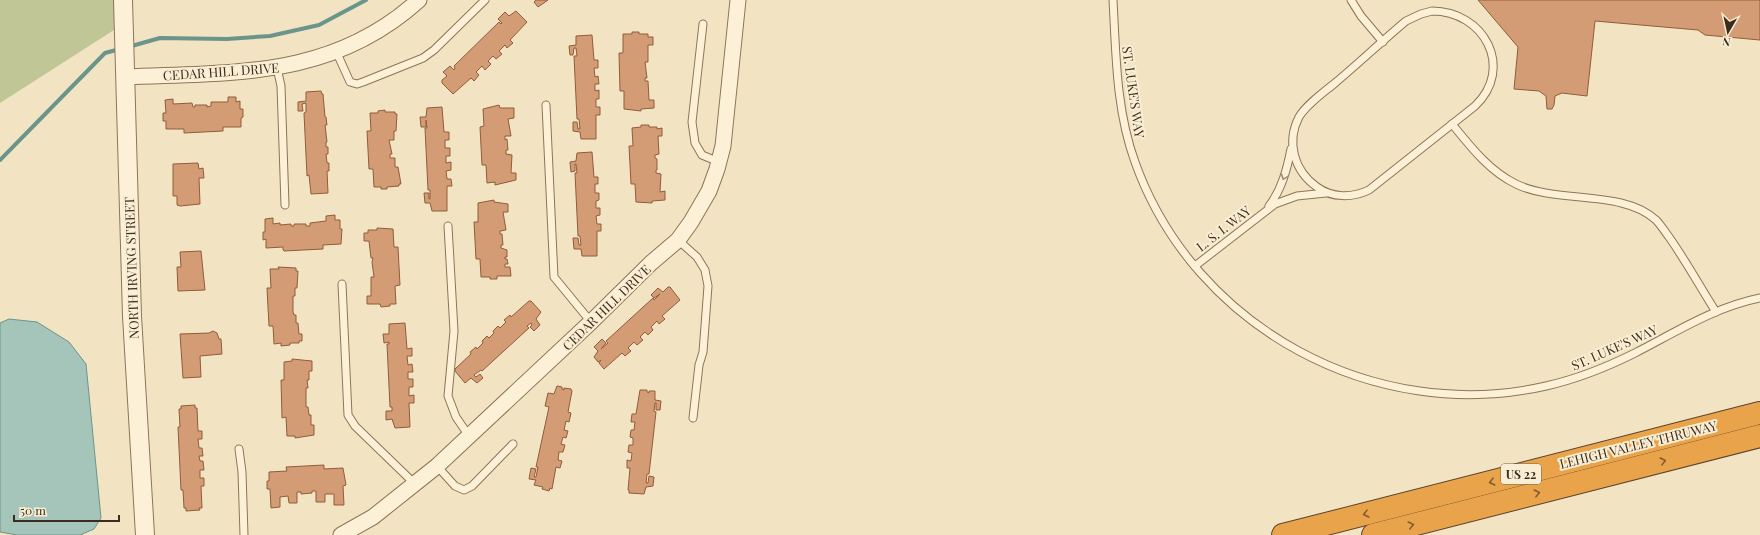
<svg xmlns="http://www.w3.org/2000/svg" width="1760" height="535" font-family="'Playfair Display',serif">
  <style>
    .cemetery { fill: #c0c695 }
    .water { fill: #a5c5bb; stroke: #6b948a }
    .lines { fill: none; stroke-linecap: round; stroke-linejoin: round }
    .stream { stroke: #6b948a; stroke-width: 4 }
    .building { fill: #d49c75; stroke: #905c3b }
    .service-casing { stroke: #8e7457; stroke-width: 9 }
    .minor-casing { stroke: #8e7457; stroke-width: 17 }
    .tertiary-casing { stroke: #8e7457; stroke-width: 20 }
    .motorway-casing { stroke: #5c422c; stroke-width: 24 }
    .service { stroke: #fcf1d7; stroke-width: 7 }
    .minor { stroke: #fcf1d7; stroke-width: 15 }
    .tertiary { stroke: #fcf1d7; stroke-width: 18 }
    .motorway { stroke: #e9a34b; stroke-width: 22 }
    .oneway { stroke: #9c8e7a }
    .oneway2 { stroke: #825c2f }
    .labels { text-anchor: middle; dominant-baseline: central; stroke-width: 4; stroke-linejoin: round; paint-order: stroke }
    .shield { fill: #f9eed3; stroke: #756654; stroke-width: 1 }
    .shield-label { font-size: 12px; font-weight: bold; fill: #3d2c1d }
    .street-label { font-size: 13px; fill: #3d2c1d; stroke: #f9eed3 }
  </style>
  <rect width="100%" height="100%" fill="#f2e4c2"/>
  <polygon class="cemetery" points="0,0 114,0 114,30 0,103"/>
  <polygon class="water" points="9,319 37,322 69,342 86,364 101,518 94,529 80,535 17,535 0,532 0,323"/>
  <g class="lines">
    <g class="stream">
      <polyline points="128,47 160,38 227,39 270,36 319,25 366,0"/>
      <polyline points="0,160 105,53 120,49"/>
    </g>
  </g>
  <g class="building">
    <polygon points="536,0 548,0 538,7 534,2"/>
    <polygon points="1478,0 1760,0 1760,40 1705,35 1698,30 1595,21 1587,96 1562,93 1555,96 1554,105 1552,109 1547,109 1546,96 1539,91 1514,89 1518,47"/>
    <polygon points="516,11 527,22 510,40 513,43 507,48 505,45 499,51 502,54 496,59 493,56 488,61 491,64 485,70 482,66 476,72 479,75 474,81 471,78 453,94 442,83 442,80 447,76 443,72 450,66 454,70 455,68 454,66 499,22 501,24 502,23 498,19 505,12 509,16"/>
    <polygon points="632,32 639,32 639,34 648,34 648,37 653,37 653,45 648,45 648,62 645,62 647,78 645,78 645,81 648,81 649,100 654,100 654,108 641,109 641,111 624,109 624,91 620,91 619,53 623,53 623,34 632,34"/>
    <polygon points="592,35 594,60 598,60 598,68 594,68 595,77 598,76 599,84 595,84 595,91 599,90 599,99 596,99 596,107 600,107 600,115 596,115 596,139 581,139 580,132 573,131 573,122 577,122 578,129 580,129 579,119 577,119 574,56 577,56 576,48 574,48 573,55 570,55 569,46 576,45 576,36"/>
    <polygon points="321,91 322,94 323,94 325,117 326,117 327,125 325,125 327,142 326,142 326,147 328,147 328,154 326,154 327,163 329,163 329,171 327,171 328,193 311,194 309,175 307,176 304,113 306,112 306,103 302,104 303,111 298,111 298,102 306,101 306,92"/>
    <polygon points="228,97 236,97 236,102 240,101 240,109 243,109 243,117 241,118 241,127 223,127 223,131 184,133 184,129 166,129 166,121 163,121 163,113 166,113 165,100 173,99 173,104 192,103 193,107 195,107 195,105 207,105 207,107 211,106 211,102 228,102"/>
    <polygon points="499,105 500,108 514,108 514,118 508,119 511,136 505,136 505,140 507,139 508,150 506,150 506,154 512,155 511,173 516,173 516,180 495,185 495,182 487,183 486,165 482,165 480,127 484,126 483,109"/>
    <polygon points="442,107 444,132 449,132 449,140 445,140 445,148 450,148 450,156 446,156 446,163 451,162 451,170 446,171 447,179 451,179 452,186 447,186 447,211 432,211 430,203 425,203 424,193 429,193 429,199 430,199 430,190 428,190 425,128 427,128 426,120 426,127 421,127 420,117 426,117 427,108"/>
    <polygon points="385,110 385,112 395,112 395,114 397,114 396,131 394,131 394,140 389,140 392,154 390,154 390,158 395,158 395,167 398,167 401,184 399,184 399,186 387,187 387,189 381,189 381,187 374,187 373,169 369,169 367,131 371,131 370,113 378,113 378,111"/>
    <polygon points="641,125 649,125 649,127 657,127 657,129 662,128 662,136 658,136 659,154 655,155 655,158 657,159 657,170 656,170 656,173 661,174 660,192 665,191 665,200 652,201 652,203 636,202 635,184 631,184 629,146 633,146 632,128 641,127"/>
    <polygon points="592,152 594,177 598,177 598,184 595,184 595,193 599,193 599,200 596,201 596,208 600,208 600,215 596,216 597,224 601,224 601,231 597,231 597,256 582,256 581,249 574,249 573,238 578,238 579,245 581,245 580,236 578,236 575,173 577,173 576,164 575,164 575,171 571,172 570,162 576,161 577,153"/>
    <polygon points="198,163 199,169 203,168 204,178 199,178 200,204 180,206 177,205 177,196 173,196 173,164"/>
    <polygon points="494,200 494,202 508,204 508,212 503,212 506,230 500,231 500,234 502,234 503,245 501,245 501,248 507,250 507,257 505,257 505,259 507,259 508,264 505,264 505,267 510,267 511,276 497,276 497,279 490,279 490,277 481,277 480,259 476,259 474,222 478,222 478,203"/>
    <polygon points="335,215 335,220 340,220 340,229 342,229 341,244 323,245 323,249 284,251 283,250 283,247 266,248 266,239 263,240 263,232 265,232 265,219 273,218 273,224 280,223 280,225 291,224 291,226 294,226 294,224 306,224 306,226 310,226 310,223 326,221 326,216"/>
    <polygon points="377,228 393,229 394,247 398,247 400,285 395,286 396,304 390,304 390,306 381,307 380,304 367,304 367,296 371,296 371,277 374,277 372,262 373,258 371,258 369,241 364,241 364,233 368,233 368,230 377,230"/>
    <polygon points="201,251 205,290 178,291 177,267 181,267 180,252"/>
    <polygon points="278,267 296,268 296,271 298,271 297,288 295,288 295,296 293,296 293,312 294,315 296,315 296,323 298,323 299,334 302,334 302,341 299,341 299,343 290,343 290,345 281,346 281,343 274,344 273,326 269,326 267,288 271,288 270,269 279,269"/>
    <polygon points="668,287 670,287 680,300 662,316 665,319 659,324 657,321 651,327 653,330 648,335 645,332 640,337 643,340 637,345 634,342 628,348 631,351 625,356 622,353 604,369 599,363 601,360 598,362 594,357 598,351 594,347 602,339 606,343 601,349 608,343 606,341 653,298 654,300 660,294 654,298 651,295 658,288 663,292"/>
    <polygon points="529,301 531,301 541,312 536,319 540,325 534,331 530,327 532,325 531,323 527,326 529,328 482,371 481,370 474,375 476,377 480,374 483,378 477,383 471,378 465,383 455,371 455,369 471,354 470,352 476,347 477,349 483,343 482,341 487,336 489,338 494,333 493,331 498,326 500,328 506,322 504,320 510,315 511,317"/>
    <polygon points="405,323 407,349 412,348 412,356 407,356 408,365 412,364 413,372 408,372 408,379 413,379 413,387 409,387 409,396 414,395 414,403 409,403 410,427 395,428 392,419 386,420 386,411 392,411 392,407 390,407 387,344 389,344 389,342 384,343 383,334 389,334 389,324"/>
    <polygon points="213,331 217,333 219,339 221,339 222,354 200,356 201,377 183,378 180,334 209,333"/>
    <polygon points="292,359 312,361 312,371 309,371 309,380 307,380 308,388 306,388 306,407 308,407 309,415 311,415 311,425 314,425 314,435 295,438 295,436 287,436 286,417 282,418 281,380 284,380 284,362 292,361"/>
    <polygon points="557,386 562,387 562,389 564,390 564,388 571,389 572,391 568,412 571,413 569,422 566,421 564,430 568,431 566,438 563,437 561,444 565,445 563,452 559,452 558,460 562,461 560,468 556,467 552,489 550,488 549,491 542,489 543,487 534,485 536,480 529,479 531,468 536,469 534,477 536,477 538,467 536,467 549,407 545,406 548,393 554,394"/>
    <polygon points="640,390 647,390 647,392 649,393 649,391 655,391 655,400 661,401 660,410 656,410 656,403 655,403 654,411 656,412 649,474 647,474 646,483 648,483 649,476 654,477 653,486 646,487 644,494 629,493 629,490 628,490 630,468 627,468 627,460 631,461 632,453 628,452 629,445 633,445 633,438 630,437 631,430 634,430 635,422 631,422 632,414 636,414"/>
    <polygon points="195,405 195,408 197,408 198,431 202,431 202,439 198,439 199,448 202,448 203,456 199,456 200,461 203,461 204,470 200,470 200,478 204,478 204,486 201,486 202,508 199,508 200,510 186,511 186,508 184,508 183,490 181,490 178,427 180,427 179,409 181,409 181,406"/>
    <polygon points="324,465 324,469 343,468 346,485 343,486 344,505 334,505 334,494 325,494 325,502 316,502 316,491 312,491 312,493 301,494 301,492 297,492 297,503 289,503 288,496 280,497 280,507 271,508 270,489 267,489 267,481 269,481 269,472 287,471 286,467"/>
  </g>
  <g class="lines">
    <defs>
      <g id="service">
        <path d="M1113 0C1116 54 1116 110 1135 162 1194 328 1375 425 1546 386 1577 379 1607 367 1635 353 1676 332 1715 307 1760 298"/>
        <polyline points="1351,0 1361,16 1383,42"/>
        <path d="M1432 11C1484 11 1515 68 1475 106L1369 190C1352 198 1332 198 1317 187 1294 171 1286 142 1299 117 1307 104 1323 93 1335 83 1359 63 1382 41 1406 21L1421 14Z"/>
        <polyline points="703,24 692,122 695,143 702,155 719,162"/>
        <polyline points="336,51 350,82 357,84 363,82 423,58 434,50 485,0"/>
        <polyline points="277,68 281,86 285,205"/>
        <polyline points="546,105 554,277 591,322"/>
        <path d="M1452 124C1470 146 1489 171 1516 184 1557 204 1622 189 1656 220 1661 225 1665 232 1669 237 1686 261 1700 287 1716 312"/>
        <path d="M1269 206C1282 189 1287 169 1291 149"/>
        <polyline points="448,226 454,331 448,396 456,417 469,436"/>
        <polyline points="678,240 697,257 705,270 708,286 703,352 699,365 693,418"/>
        <polyline points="1195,266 1275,204 1297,196 1326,193"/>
        <polyline points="342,284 348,415 355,426 415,484"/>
        <polyline points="239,449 242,472 244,535"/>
        <polyline points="437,466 455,486 464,490 472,486 513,444"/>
      </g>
      <g id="minor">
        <path d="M126 77C234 72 332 79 419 0"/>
        <polyline points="341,535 373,517 437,466 591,322 651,263 678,240 691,222 709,191 717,169 723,146 738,0"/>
      </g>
      <polyline id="tertiary" points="123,0 132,316 145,535"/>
      <g id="motorway">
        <polyline points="1283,535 1760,413"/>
        <polyline points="1373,535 1760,436"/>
      </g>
    </defs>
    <use href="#service" class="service-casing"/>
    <use href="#minor" class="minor-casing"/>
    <use href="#tertiary" class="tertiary-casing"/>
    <use href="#motorway" class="motorway-casing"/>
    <use href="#service" class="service"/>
    <use href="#minor" class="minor"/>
    <use href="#tertiary" class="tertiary"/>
    <use href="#motorway" class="motorway"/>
  </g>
  <defs><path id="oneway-chevron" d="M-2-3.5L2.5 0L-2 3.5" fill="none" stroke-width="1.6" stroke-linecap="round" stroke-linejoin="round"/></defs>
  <use class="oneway" href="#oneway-chevron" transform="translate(1284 177) rotate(110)"/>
  <g class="oneway2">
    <use href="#oneway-chevron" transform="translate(1663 461) rotate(-14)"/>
    <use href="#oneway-chevron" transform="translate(1492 482) rotate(166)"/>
    <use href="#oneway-chevron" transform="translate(1537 493) rotate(-14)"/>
    <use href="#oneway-chevron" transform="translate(1366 514) rotate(166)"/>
    <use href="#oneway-chevron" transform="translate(1411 525) rotate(-14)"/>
  </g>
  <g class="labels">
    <rect class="shield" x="1501" y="464" width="40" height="20" rx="3"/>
    <g class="shield-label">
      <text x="1521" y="474">US 22</text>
    </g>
    <g class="street-label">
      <text transform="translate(221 71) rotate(-4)">CEDAR HILL DRIVE</text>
      <text transform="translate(1134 92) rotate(82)">ST. LUKE'S WAY</text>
      <text transform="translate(1223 228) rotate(-38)">L. S. I. WAY</text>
      <text transform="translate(131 268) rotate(-92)">NORTH IRVING STREET</text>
      <text transform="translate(606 307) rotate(-44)">CEDAR HILL DRIVE</text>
      <text transform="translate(1614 347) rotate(-24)">ST. LUKE'S WAY</text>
      <text transform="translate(1638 444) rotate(-14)">LEHIGH VALLEY THRUWAY</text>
    </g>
  </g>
  <g transform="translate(1728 32) rotate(189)" stroke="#f9eed3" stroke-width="3" paint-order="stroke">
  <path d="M0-3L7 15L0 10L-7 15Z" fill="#3d2c1d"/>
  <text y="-6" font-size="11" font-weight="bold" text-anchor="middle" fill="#3d2c1d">N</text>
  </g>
  <path d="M14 515v6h105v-6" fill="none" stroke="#3d2c1d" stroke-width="2"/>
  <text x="20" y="515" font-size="12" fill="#3d2c1d" stroke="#f9eed3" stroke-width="3" paint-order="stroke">50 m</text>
</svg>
